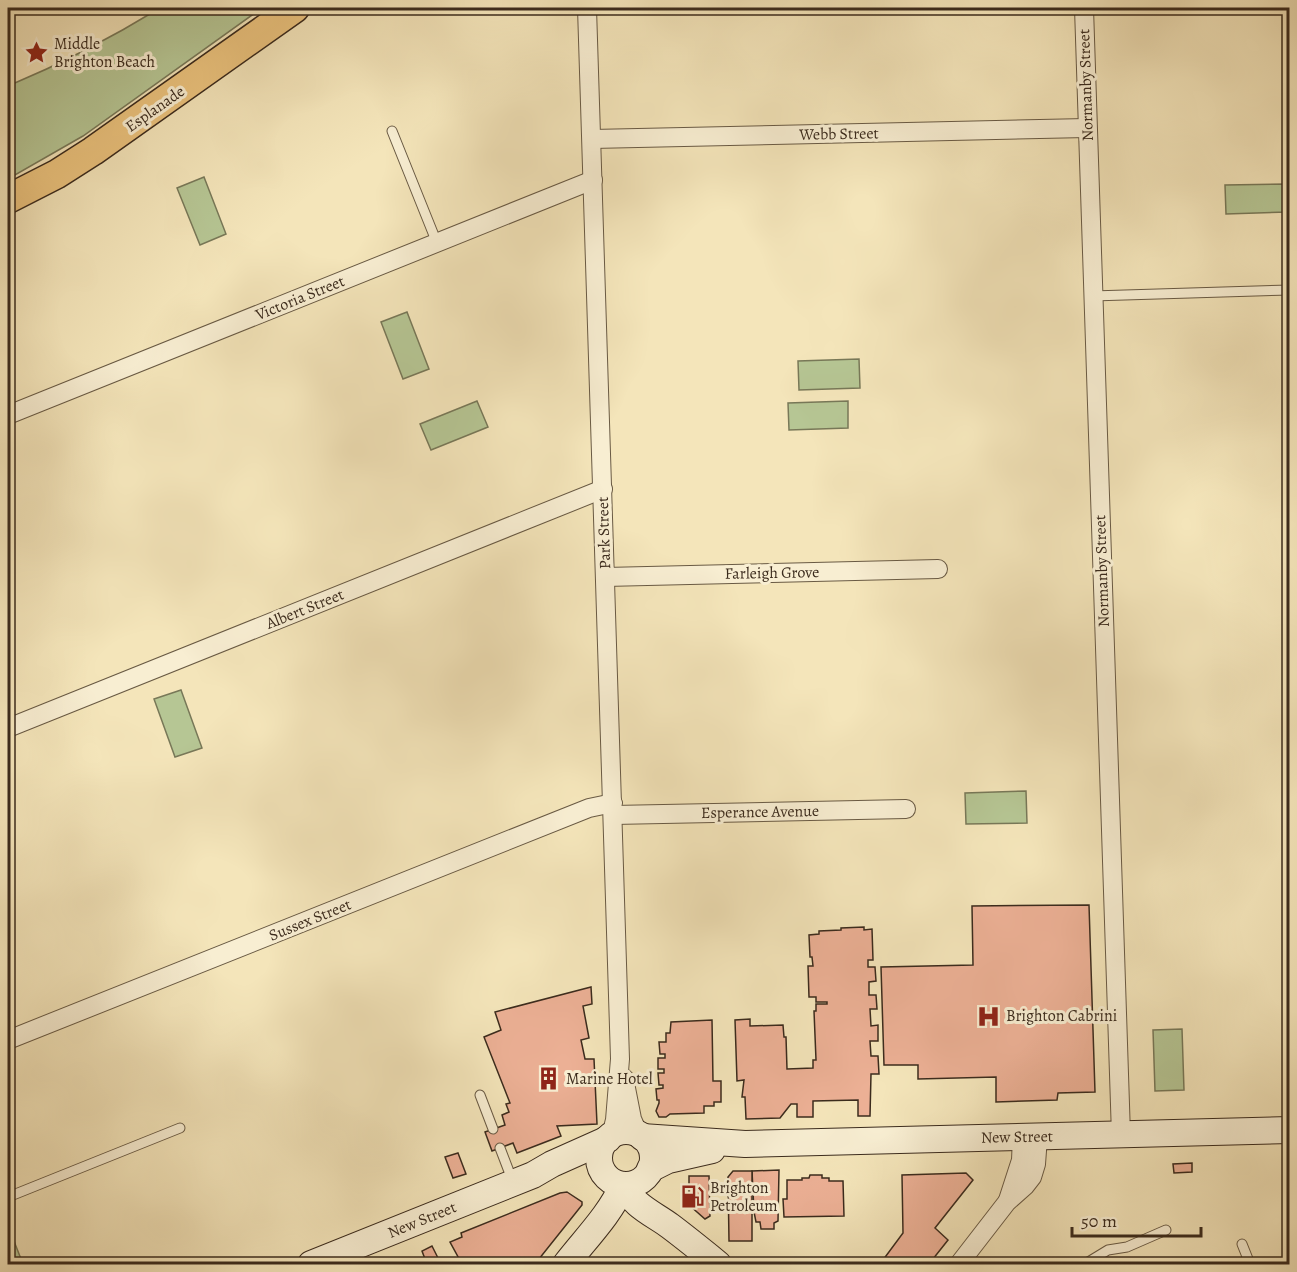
<svg xmlns="http://www.w3.org/2000/svg" width="1297" height="1272" font-family="Alegreya,serif">
  <style>
    .green { fill: #b6c694; stroke: #787858; stroke-width: 1.5 }
    .building { fill: #ecb095; stroke: #3b2b1d; stroke-width: 1.5 }
    .lines { fill: none; stroke-linecap: round; stroke-linejoin: round }
    .lane-casing { stroke: #695a44; stroke-width: 11 }
    .street-casing { stroke: #695a44; stroke-width: 20 }
    .secondary-casing { stroke: #3b2b1d; stroke-width: 28 }
    .primary-casing { stroke: #3b2b1d; stroke-width: 31 }
    .lane { stroke: #f8eed2; stroke-width: 9 }
    .street { stroke: #f8eed2; stroke-width: 18 }
    .secondary { stroke: #f8eed2; stroke-width: 26 }
    .primary { stroke: #eac27d; stroke-width: 28 }
    .labels { text-anchor: middle; dominant-baseline: central; stroke-width: 6; stroke-linejoin: round; paint-order: stroke }
    .poi-label { font-size: 16px; fill: #3b2b1d; stroke: #f8eed2; text-anchor: start }
    .street-label { font-size: 16px; fill: #3b2b1d; stroke: #f8eed2 }
  </style>
  <rect width="100%" height="100%" fill="#f4e5ba"/>
  <filter id="stains"><feTurbulence type="fractalNoise" baseFrequency=".00333" numOctaves="4"/><feColorMatrix values="0 0 0 0 .2 0 0 0 0 .09 0 0 0 0 .02 0 0 0 .5 -.17"/></filter>
  <radialGradient id="worn" r=".72"><stop offset=".6" stop-color="#630" stop-opacity="0"/><stop offset="1" stop-color="#630" stop-opacity=".3"/></radialGradient>
  <g class="green">
    <path d="M160 8H262L83 136 8 179V86C61 64 111 38 160 8Z"/>
    <polygon points="204,177 226,234 200,245 177,188"/>
    <polygon points="1286,184 1287,212 1226,214 1225,185"/>
    <polygon points="407,312 429,369 403,379 381,322"/>
    <polygon points="859,359 860,388 799,390 798,361"/>
    <polygon points="477,401 488,427 431,450 420,424"/>
    <polygon points="848,401 848,428 789,430 788,403"/>
    <polygon points="181,690 202,748 175,757 154,699"/>
    <polygon points="1026,791 1027,823 966,824 965,793"/>
    <polygon points="1182,1029 1184,1090 1155,1091 1153,1030"/>
    <polygon points="8,1226 23,1264 8,1264"/>
  </g>
  <g class="building">
    <polygon points="1089,905 1095,1092 1058,1093 1057,1100 996,1102 996,1077 918,1079 918,1065 884,1065 881,967 973,965 972,906"/>
    <polygon points="864,927 864,930 872,929 873,960 868,960 868,967 875,967 876,981 869,982 869,995 876,995 877,1009 870,1009 871,1026 878,1025 878,1041 870,1041 871,1056 878,1056 879,1074 871,1074 870,1116 858,1116 858,1100 813,1101 813,1117 797,1117 797,1104 791,1104 780,1118 746,1119 745,1097 742,1097 744,1080 737,1081 735,1020 750,1019 750,1026 783,1025 784,1037 786,1037 787,1069 813,1068 813,1060 816,1060 814,1011 816,1011 816,1004 827,1004 827,1002 816,1002 816,997 809,997 808,966 813,966 812,957 810,957 809,935 819,934 819,931 841,930 841,928"/>
    <polygon points="591,987 592,1004 583,1006 589,1038 581,1040 585,1059 594,1059 597,1124 557,1126 561,1136 517,1153 513,1143 492,1151 485,1132 505,1125 502,1115 509,1112 506,1104 510,1103 484,1037 501,1030 495,1012"/>
    <polygon points="712,1020 713,1081 721,1081 721,1102 714,1102 714,1106 704,1106 704,1113 670,1114 666,1117 659,1117 656,1111 659,1103 659,1100 657,1100 656,1089 663,1088 663,1085 659,1085 658,1073 664,1073 664,1069 658,1069 658,1058 665,1058 665,1054 660,1054 659,1042 666,1042 666,1033 670,1033 671,1022"/>
    <polygon points="458,1153 466,1174 453,1178 445,1157"/>
    <polygon points="1192,1163 1192,1172 1174,1173 1173,1164"/>
    <polygon points="779,1170 778,1221 774,1223 774,1229 761,1229 760,1222 756,1222 754,1212 752,1171"/>
    <polygon points="733,1171 752,1171 752,1241 729,1241 728,1177"/>
    <polygon points="966,1173 973,1180 935,1228 948,1240 929,1264 880,1264 903,1233 902,1175"/>
    <polygon points="810,1175 822,1175 822,1178 829,1178 829,1181 843,1181 844,1216 784,1217 783,1199 787,1199 787,1180 802,1180 802,1178 809,1178"/>
    <polygon points="689,1176 709,1176 710,1216 705,1219 689,1205"/>
    <polygon points="567,1192 582,1202 582,1205 535,1264 462,1264 450,1242 462,1237 461,1233 560,1193"/>
    <polygon points="432,1246 441,1264 416,1264 425,1259 422,1251"/>
  </g>
  <g class="lines">
    <defs>
      <g id="lane">
        <polyline points="392,131 437,243"/>
        <polyline points="1092,296 1290,290"/>
        <polyline points="480,1095 493,1129"/>
        <polyline points="500,1148 513,1182"/>
        <polyline points="8,1197 180,1128"/>
        <polyline points="1242,1244 1250,1264"/>
        <polyline points="1085,1264 1108,1250 1127,1247 1166,1230"/>
      </g>
      <g id="street">
        <polyline points="587,8 620,1059 615,1120 611,1136"/>
        <polyline points="1084,8 1121,1135"/>
        <polyline points="592,139 1087,128"/>
        <polyline points="8,415 593,180"/>
        <polyline points="605,577 938,569"/>
        <polyline points="8,728 603,489"/>
        <polyline points="613,815 906,809"/>
        <polyline points="8,1040 589,808 613,803"/>
        <polyline points="624,1078 632,1119 639,1135"/>
        <polyline points="1008,1200 1021,1160 1022,1137"/>
        <polyline points="959,1264 1007,1202 1025,1186 1032,1177 1036,1164 1038,1137"/>
      </g>
      <g id="secondary">
        <circle cx="626" cy="1158" r="27"/>
        <polyline points="642,1137 745,1144 1290,1130"/>
        <polyline points="650,1169 668,1160 712,1150"/>
        <path d="M625 1185C631 1205 654 1214 670 1226 686 1238 702 1251 718 1264"/>
        <polyline points="311,1264 533,1175 552,1164 608,1139"/>
        <path d="M566 1264C586 1238 609 1216 623 1185"/>
      </g>
      <polyline id="primary" points="8,199 57,174 93,151 295,8"/>
    </defs>
    <use href="#lane" class="lane-casing"/>
    <use href="#street" class="street-casing"/>
    <use href="#secondary" class="secondary-casing"/>
    <use href="#primary" class="primary-casing"/>
    <use href="#lane" class="lane"/>
    <use href="#street" class="street"/>
    <use href="#secondary" class="secondary"/>
    <use href="#primary" class="primary"/>
  </g>
  <defs>
    <symbol id="sight-bare" viewBox="-9 -9 18 18"><path d="M0-6L1.8-2.2L6-1.7L2.9 1.2L3.7 5.4L0 3.3L-3.7 5.4L-2.9 1.2L-6-1.7L-1.8-2.2Z" fill="#8f2418" stroke="#f8eed2" stroke-width="2.5" paint-order="stroke"/></symbol>
    <symbol id="hospital-bare" viewBox="-9 -9 18 18"><path d="M-5-5h3v3.5h4V-5h3V5h-3V1.5h-4V5h-3Z" fill="#8f2418" stroke="#f8eed2" stroke-width="2.5" paint-order="stroke"/></symbol>
    <symbol id="building-bare" viewBox="-9 -9 18 18"><path d="M-4-6H4V6H1V3H-1V6H-4ZM-2.5-4.3h1.7v1.8h-1.7ZM.8-4.3h1.7v1.8H.8ZM-2.5-1h1.7V.8h-1.7ZM.8-1h1.7V.8H.8Z" fill="#8f2418" stroke="#f8eed2" stroke-width="2.5" paint-order="stroke"/></symbol>
    <symbol id="fuel-bare" viewBox="-9 -9 18 18"><path d="M-5.5-6h7V0h2V4h1.3V-2.5L3-4.5l.8-.8L6-3V5H2.5V1h-1V6h-7ZM-4.2-4.7v3.2H.2V-4.7Z" fill="#8f2418" stroke="#f8eed2" stroke-width="2.5" paint-order="stroke"/></symbol>
  </defs>
  <g fill-rule="evenodd">
    <use href="#sight-bare" x="20" y="36" width="33" height="33"/>
    <use href="#hospital-bare" x="972" y="1000" width="33" height="33"/>
    <use href="#building-bare" x="532" y="1062" width="33" height="33"/>
    <use href="#fuel-bare" x="676" y="1180" width="33" height="33"/>
  </g>
  <g class="labels">
    <g class="poi-label">
      <text x="54" y="44">Middle<tspan x="54" dy="18">Brighton Beach</tspan></text>
      <text x="1006" y="1016">Brighton Cabrini</text>
      <text x="566" y="1079">Marine Hotel</text>
      <text x="710" y="1188">Brighton<tspan x="710" dy="18">Petroleum</tspan></text>
    </g>
    <g class="street-label">
      <text transform="translate(1086 85) rotate(-92)">Normanby Street</text>
      <text transform="translate(155 109) rotate(-35)">Esplanade</text>
      <text transform="translate(839 134) rotate(-1)">Webb Street</text>
      <text transform="translate(300 298) rotate(-22)">Victoria Street</text>
      <text transform="translate(604 533) rotate(-92)">Park Street</text>
      <text transform="translate(1102 571) rotate(-92)">Normanby Street</text>
      <text transform="translate(772 573) rotate(-1)">Farleigh Grove</text>
      <text transform="translate(305 609) rotate(-22)">Albert Street</text>
      <text transform="translate(760 812) rotate(-1)">Esperance Avenue</text>
      <text transform="translate(310 920) rotate(-22)">Sussex Street</text>
      <text transform="translate(1017 1137) rotate(-1)">New Street</text>
      <text transform="translate(422 1220) rotate(-22)">New Street</text>
    </g>
  </g>
  <rect width="1297" height="1272" fill="none" stroke="#f4e5ba" stroke-width="30"/>
  <rect x="9" y="9" width="1279" height="1254" fill="none" stroke="#3b2b1d" stroke-width="3"/>
  <rect x="15" y="15" width="1267" height="1242" fill="none" stroke="#3b2b1d" stroke-width="1.5"/>
  <path d="M1072 1227v9h129v-9" fill="none" stroke="#3b2b1d" stroke-width="3"/>
  <text x="1081" y="1227" font-size="18" fill="#3b2b1d" stroke="#f8eed2" stroke-width="4.5" paint-order="stroke">50 m</text>
  <rect width="100%" height="100%" filter="url(#stains)"/>
  <rect width="100%" height="100%" fill="url(#worn)"/>
</svg>
